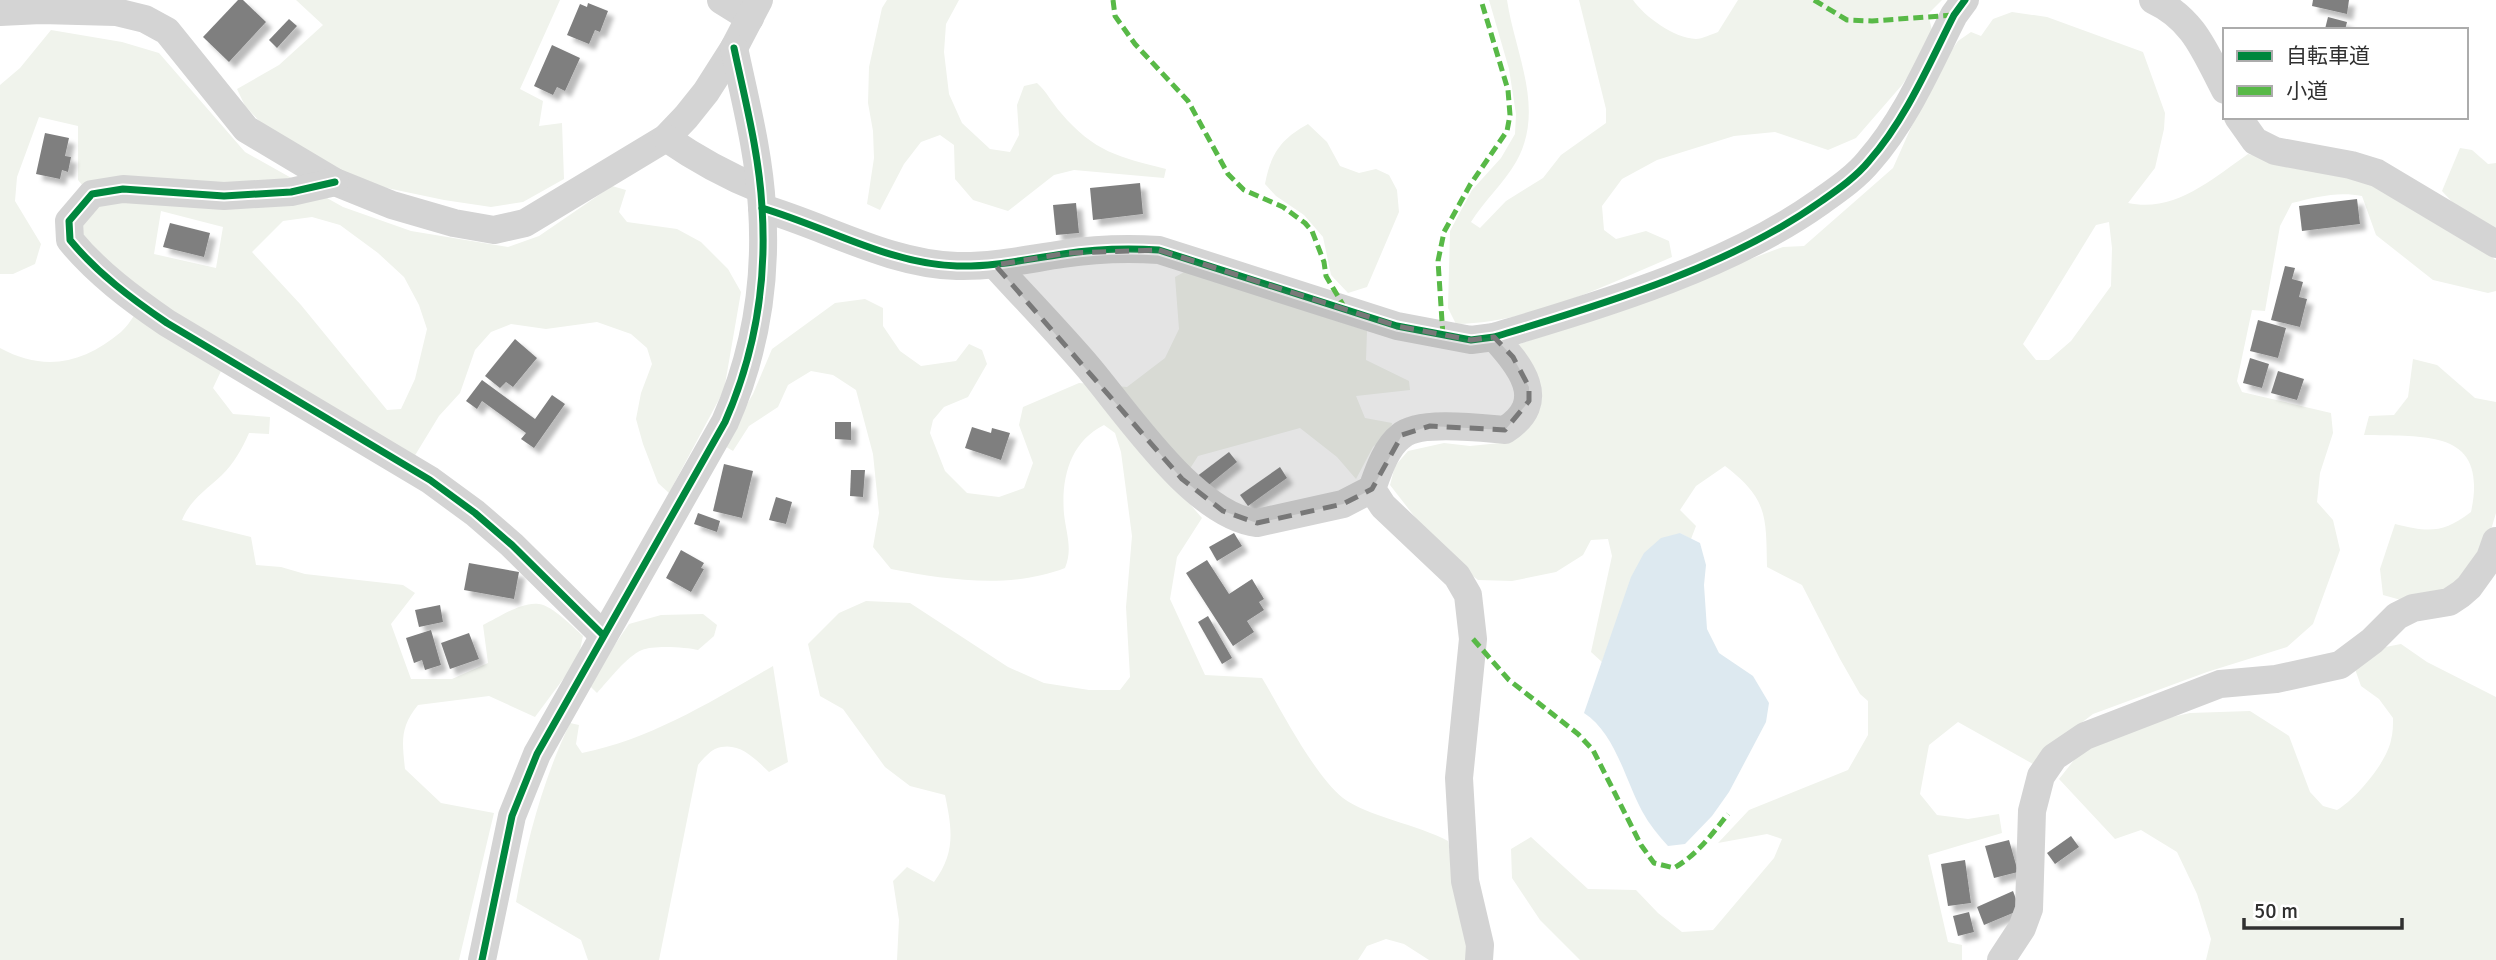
<svg xmlns="http://www.w3.org/2000/svg" width="2496" height="960" font-family="Signika,'Noto Sans JP',sans-serif">
  <style>
    .green { fill: #f0f3ec; fill-rule: evenodd }
    .water { fill: #dde9f0 }
    .building { fill: #7f7f7f; filter: url(#shadow) }
    .lines { fill: none; stroke-linecap: round; stroke-linejoin: round }
    .minor { stroke: #d4d4d4; stroke-width: 28 }
    .quiet { stroke: #58b947; stroke-width: 5; stroke-dasharray: 10 5; stroke-linecap: butt }
    .cycleway-casing { stroke: #fff; stroke-width: 11 }
    .cycleway { stroke: #00873e; stroke-width: 7 }
    .marked { fill: #787878; fill-opacity: 0.2; stroke: #787878; stroke-width: 5; stroke-dasharray: 14 9; stroke-linejoin: round }
  </style>
  <defs>
    <filter id="shadow"><feDropShadow dx="6" dy="6" stdDeviation="2" flood-color="#0004"/></filter>
  </defs>
  <rect width="100%" height="100%" fill="#fff"/>
  <g class="green">
    <polygon points="296,0 560,0 520,89 543,101 539,126 562,123 564,179 523,202 491,207 444,200 363,183 266,128 245,106 237,89 279,65 323,25"/>
    <path d="M887 0H959L946 24 944 52 949 94 962 123 990 149 1010 152 1019 135 1017 105 1024 86 1037 83C1047 92 1052 103 1061 113 1094 152 1119 157 1166 169L1164 178 1074 170 1054 175 1008 211 973 200 955 179 954 145 940 135 921 142 904 164 880 210 867 204 874 158 873 131 868 103 869 67 882 8Z"/>
    <path d="M1489 0H1507C1515 54 1546 109 1516 162 1504 183 1484 201 1471 222L1480 228 1506 201 1543 178 1561 155 1606 123V109L1579 0H1633C1645 17 1674 38 1696 39 1702 39 1712 34 1718 32L1738 0H1942L1928 14 1932 30V42L1902 85 1856 138 1828 150 1775 132 1734 136 1657 160 1622 179 1602 206 1604 230 1616 239 1646 231 1669 241 1672 257C1604 286 1531 323 1456 324L1448 308 1450 231 1472 190 1501 158 1515 134 1516 114 1509 69Z"/>
    <path d="M2012 12 2047 17 2143 52 2165 113 2164 129 2155 168 2128 203C2175 213 2212 179 2248 154L2381 186 2407 200 2496 260V291L2488 293 2433 280 2376 235 2362 196C2338 191 2316 197 2292 203L2280 226 2265 311 2252 310 2237 381 2242 392 2331 413 2333 433 2320 473 2317 502 2333 520 2340 550 2313 624 2287 647 2207 672 2093 714 2064 736 2033 764 1958 722 1929 745 1920 794 1937 815 1968 819 1999 814 2002 833 1928 855 1948 942 1962 945V960H1580L1540 920 1512 878 1511 849 1531 837 1588 889 1636 890 1658 913 1682 932 1713 930 1774 858 1782 839 1767 834 1718 843 1749 810 1848 770 1868 735V701L1860 694 1840 659 1802 585 1767 567C1766 516 1768 499 1725 466L1696 486 1680 510 1696 526 1691 539 1680 533 1617 620 1602 662 1591 652 1612 556 1608 539 1591 540 1583 555 1556 572 1512 581 1478 580 1442 552 1390 485 1395 466 1408 451 1444 443 1470 446 1500 443 1521 427 1517 345 1783 247 1804 246 1893 168 1934 76 1958 41 1971 32 1981 36 1993 19ZM2109 222 2112 248 2111 286 2071 341 2049 360H2036L2023 344 2096 225Z"/>
    <path d="M51 30 122 42 159 53 245 152 343 207 411 231 508 247 539 236 612 186 626 190 619 212 627 222 677 229 701 242 728 269 741 292 724 390 669 493 658 483 643 444 636 419 641 393 652 364 647 348 631 334 597 322 546 329 511 324 491 332 475 350 460 393 439 416 414 457 230 352 213 388 233 414 270 417 269 434 249 433C242 449 234 463 222 475 206 490 190 500 182 520L251 537 256 565 281 567 305 574 403 585 415 593 391 624 411 679H452L488 663 483 625C498 618 522 601 539 604 553 606 573 627 583 636L578 659 535 717 489 696 418 705C400 727 402 741 405 769L441 803 494 813 459 960H0V348C44 372 83 364 121 332 131 323 139 307 146 296L82 239 81 227 97 203 78 180V126L39 117 17 177 15 201 41 244 35 264 13 274H0V85L20 68ZM161 211 223 227 216 268 154 254ZM312 217 340 225 378 253 404 277 419 305 427 329 415 379 401 409 387 410 301 305 252 252 283 221Z"/>
    <path d="M1308 124 1327 142 1340 166 1359 173 1376 169 1389 175 1397 190 1399 212 1367 287 1348 293 1331 275 1323 237 1304 215 1276 196 1265 184C1271 153 1281 139 1308 124Z"/>
    <polygon points="2460,148 2472,150 2488,164 2496,163 2496,233 2455,205 2442,191"/>
    <path d="M1188 270 1367 331 1366 360 1409 381 1410 390 1356 396 1365 418 1392 423 1391 430 1373 447 1356 479 1337 457 1300 428 1198 456 1177 489 1202 518 1177 557 1170 599 1205 675 1262 678C1282 711 1314 775 1343 798 1366 816 1419 825 1448 841 1453 866 1472 939 1465 960H1429L1404 944 1386 939 1367 946 1358 960H897L899 920 893 881 907 867 934 882C956 852 952 829 945 795L910 786 885 767 843 709 820 696 808 644 839 613 866 601 910 603 1008 667 1044 683 1089 690H1120L1130 677 1126 607 1132 536 1121 452 1115 433 1104 425C1070 442 1061 478 1064 514 1066 533 1073 549 1065 568 1011 589 947 580 891 569L873 547 879 513 873 454 856 390 833 375 811 371 788 385 778 407 749 426 733 451 723 445 753 394 772 349 835 303 865 299 883 308V326L900 351 921 366 956 361 969 344 982 350 987 364 968 397 944 407 933 420 930 433 945 471 967 493 999 497 1024 488 1033 463 1019 425 1023 407 1079 383 1127 387 1165 358 1179 329 1175 277Z"/>
    <path d="M2413 359 2437 365 2475 398 2496 402V513L2484 553 2457 587 2401 600 2383 595 2380 569 2395 524C2428 532 2442 534 2471 512 2489 428 2425 437 2364 435L2369 416 2394 415 2408 397Z"/>
    <path d="M703 614 717 625 714 636 698 650C686 647 653 645 642 650 627 656 608 681 597 693L588 684 629 624 661 615Z"/>
    <path d="M2401 644 2427 662 2496 697V960H2206L2211 939 2197 894 2177 852 2141 830 2115 839 2059 779 2082 750 2145 723 2190 713 2250 711 2289 736 2310 792 2323 806 2337 810C2356 799 2387 762 2391 740 2393 733 2393 725 2393 718L2379 699 2361 686 2355 669 2375 649Z"/>
    <path d="M773 666 788 762 769 772C754 758 738 740 715 749 709 752 702 760 698 765L659 960H588L581 940 516 902C527 839 543 780 570 723L579 725 576 744 582 753C651 739 712 701 773 666Z"/>
  </g>
  <path class="water" d="M1680 533 1700 543 1706 565 1704 585 1707 629 1719 653 1753 676 1769 703 1766 722 1729 792 1712 816 1685 844 1668 846C1658 835 1649 824 1642 811 1625 779 1615 733 1584 713L1631 577 1644 553 1661 538Z"/>
  <g class="building">
    <polygon points="238,0 243,0 266,22 229,62 203,37"/>
    <polygon points="2313,0 2349,0 2347,14 2312,6"/>
    <polygon points="588,3 608,11 600,32 595,30 589,44 567,35 580,4 587,7"/>
    <polygon points="2328,17 2347,22 2345,30 2325,29"/>
    <polygon points="289,19 297,26 277,48 269,40"/>
    <polygon points="552,45 580,58 565,91 557,87 553,95 534,86"/>
    <polygon points="45,133 69,138 65,156 71,157 68,172 62,170 60,179 36,174"/>
    <polygon points="1140,183 1143,214 1093,220 1090,188"/>
    <polygon points="2357,199 2360,224 2302,231 2299,206"/>
    <polygon points="1076,203 1079,233 1056,235 1053,205"/>
    <polygon points="170,223 210,233 204,257 163,247"/>
    <polygon points="2285,266 2295,268 2292,279 2303,282 2299,297 2307,299 2300,327 2271,320"/>
    <polygon points="2258,320 2286,328 2278,358 2250,351"/>
    <polygon points="515,339 537,358 513,387 506,382 500,388 485,376"/>
    <polygon points="2250,358 2269,364 2262,388 2243,383"/>
    <polygon points="2278,371 2304,379 2297,400 2271,393"/>
    <polygon points="482,380 535,419 552,395 565,404 534,448 521,439 526,433 482,401 477,409 466,401"/>
    <polygon points="835,422 851,422 851,440 835,439"/>
    <polygon points="972,427 991,433 992,428 1010,433 1001,460 965,448"/>
    <polygon points="1229,452 1237,462 1205,488 1196,477"/>
    <polygon points="724,464 753,471 742,518 713,511"/>
    <polygon points="1280,467 1287,478 1248,506 1240,495"/>
    <polygon points="851,470 865,470 863,497 850,496"/>
    <polygon points="776,497 792,502 786,524 769,520"/>
    <polygon points="698,513 720,521 717,532 694,524"/>
    <polygon points="1234,533 1242,546 1217,561 1209,547"/>
    <polygon points="681,550 704,563 701,568 704,569 691,592 666,578"/>
    <polygon points="1207,560 1229,594 1252,579 1264,599 1259,602 1264,610 1247,621 1254,632 1233,646 1186,573"/>
    <polygon points="469,563 519,572 514,599 464,590"/>
    <polygon points="440,605 443,622 419,627 415,610"/>
    <polygon points="1208,616 1232,658 1222,664 1198,622"/>
    <polygon points="431,630 441,665 425,670 422,660 414,663 406,638"/>
    <polygon points="469,633 479,659 450,669 441,643"/>
    <polygon points="2071,836 2079,847 2055,864 2047,853"/>
    <polygon points="2009,840 2018,872 1994,878 1985,846"/>
    <polygon points="1965,860 1971,903 1948,906 1941,864"/>
    <polygon points="2013,891 2020,910 1984,925 1977,907"/>
    <polygon points="1969,912 1974,932 1958,936 1953,916"/>
  </g>
  <g class="lines">
    <g class="minor">
      <polyline points="721,0 750,18"/>
      <path d="M2153 0C2194 19 2205 52 2225 90"/>
      <polyline points="0,12 41,10 116,12 145,19 167,31 246,129 298,160 335,182 392,205 454,223 494,230 525,223 666,138 686,117 706,92 734,48 759,0"/>
      <polyline points="2238,117 2255,141 2275,151 2351,165 2377,173 2496,244"/>
      <path d="M666 138C695 158 727 176 760 189"/>
      <path d="M335 182 291 192 224 196 123 189 92 194 69 221 70 240C97 273 132 299 167 323L430 480 475 513 512 545 603 635"/>
      <path d="M762 208C827 227 889 264 957 266 993 267 1028 259 1063 254 1095 249 1127 248 1159 250L1397 326 1471 340 1494 337C1603 304 1727 268 1820 202 1837 190 1856 177 1869 161 1906 119 1929 64 1954 15L1965 0"/>
      <path d="M995 265C1026 299 1058 332 1088 367 1127 413 1195 516 1257 523L1343 504 1372 489"/>
      <path d="M482 960 512 816 537 754 725 422C755 354 767 281 762 207 759 153 745 100 734 48"/>
      <path d="M1479 960 1480 945 1465 881 1459 778 1473 639 1468 595 1457 576 1383 506 1372 489C1378 472 1386 447 1401 436 1419 420 1481 428 1505 430 1550 401 1520 366 1494 337"/>
      <polyline points="2001,960 2022,928 2029,909 2032,811 2041,776 2054,757 2085,736 2220,684 2276,679 2340,665 2372,641 2397,616 2413,608 2449,602 2461,594 2469,587 2490,558 2496,541"/>
    </g>
    <g class="quiet">
      <polyline points="1113,0 1115,16 1135,44 1188,101 1228,174 1244,190 1283,207 1305,223 1312,231 1324,262 1326,276 1346,310"/>
      <polyline points="1814,0 1847,20 1872,21 1954,15"/>
      <polyline points="1443,336 1438,261 1444,232 1470,185 1507,131 1510,115 1508,90 1481,0"/>
      <path d="M1473 639 1509 680 1578 734 1593 750 1641 845 1654 863 1674 868C1697 855 1712 834 1728 814"/>
    </g>
    <defs>
      <g id="cycleway">
        <path d="M335 182 291 192 224 196 123 189 92 194 69 221 70 240C97 273 132 299 167 323L430 480 475 513 512 545 603 635"/>
        <path d="M762 208C827 227 889 264 957 266 993 267 1028 259 1063 254 1095 249 1127 248 1159 250L1397 326 1471 340 1494 337C1603 304 1727 268 1820 202 1837 190 1856 177 1869 161 1906 119 1929 64 1954 15L1965 0"/>
        <path d="M482 960 512 816 537 754 725 422C755 354 767 281 762 207 759 153 745 100 734 48"/>
      </g>
    </defs>
    <use href="#cycleway" class="cycleway-casing"/>
    <use href="#cycleway" class="cycleway"/>
  </g>
  <path class="marked" d="M1159 250 1397 326 1471 340 1494 337 1513 357 1529 387V401L1505 430 1430 426 1402 435 1372 489 1343 504 1257 523 1223 511 1182 479 995 265 1067 253Z"/>
  <rect x="2223" y="28" width="245" height="91" fill="#ffffff" stroke="#acacac" stroke-width="2"/>
  <rect x="2237" y="51" width="35" height="10" fill="#00873e" stroke="#acacac" stroke-width="2"/>
  <text x="2286" y="63" font-size="21" fill="#303030">自転車道</text>
  <rect x="2237" y="86" width="35" height="10" fill="#58b947" stroke="#acacac" stroke-width="2"/>
  <text x="2286" y="98" font-size="21" fill="#303030">小道</text>
  <path d="M2244 918v10h158v-10" fill="none" stroke="#303030" stroke-width="3.5"/>
  <text x="2254" y="918" font-size="21" fill="#303030" stroke="#ffffff" stroke-width="5" paint-order="stroke">50 m</text>
</svg>
